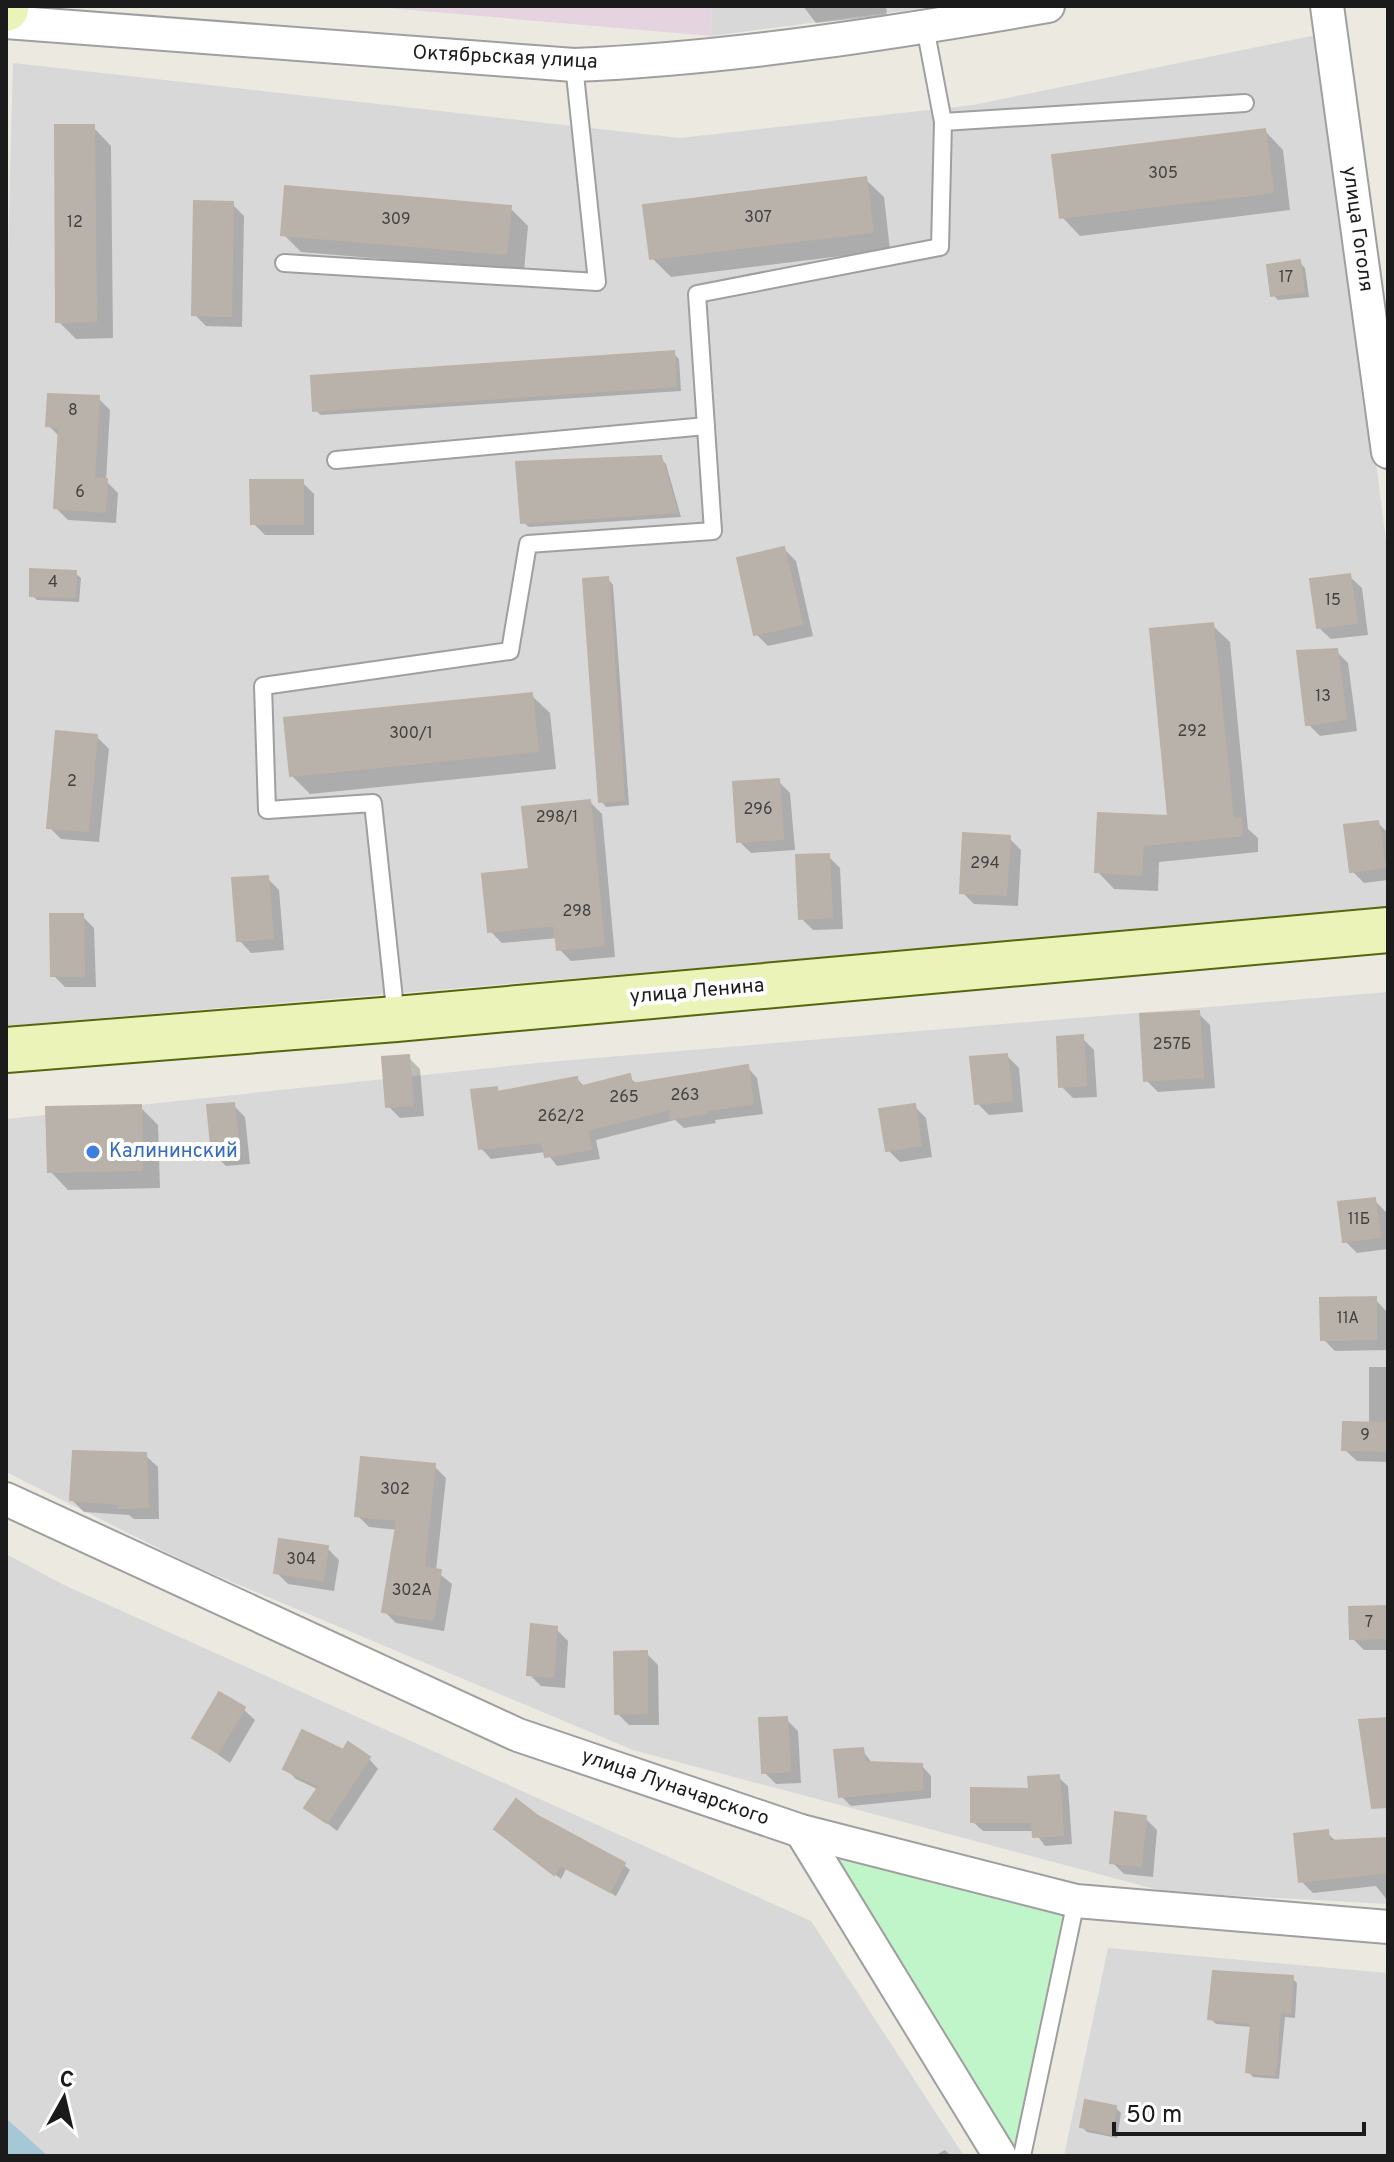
<svg xmlns="http://www.w3.org/2000/svg" width="1394" height="2162" font-family="Overpass,sans-serif">
  <style>
    .residential { fill: #d9d8d8 }
    .industrial { fill: #e4d4e0 }
    .park { fill: #c0f4c9 }
    .water { fill: #a5c7d6 }
    .shadow { fill: #0003 }
    .building { fill: #b8b2ab; stroke: #bcb1a5; stroke-width: 2 }
    .lines { fill: none; stroke-linecap: round; stroke-linejoin: round }
    .lane-casing { stroke: #9f9f9f; stroke-width: 20 }
    .street-casing { stroke: #9f9f9f; stroke-width: 36 }
    .secondary-casing { stroke: #55670d; stroke-width: 48 }
    .lane { stroke: #fff; stroke-width: 16 }
    .street { stroke: #fff; stroke-width: 32 }
    .secondary { stroke: #ebf3b8; stroke-width: 44 }
    .shop-dot { fill: #3f7fe0; stroke: #fff; stroke-width: 3 }
    .labels { text-anchor: middle; dominant-baseline: central; stroke-width: 8; stroke-linejoin: round; paint-order: stroke }
    .number-label { font-size: 16px; fill: #42413f }
    .street-label { font-size: 20px; fill: #1b1b1b; stroke: #fff }
    .shop-label { font-size: 20px; fill: #366cbe; stroke: #fff; text-anchor: start }
  </style>
  <rect width="100%" height="100%" fill="#ece9e1"/>
  <g class="residential">
    <polygon points="712,6 941,6 711,36"/>
    <polygon points="1321,34 1388,556 1388,910 6,1026 6,328 13,63 680,138 973,105"/>
    <polygon points="1388,992 1388,1904 1166,1892 633,1750 194,1566 6,1472 6,1119 547,1062"/>
    <polygon points="6,1554 64,1585 811,1921 964,2156 48,2156 6,2120"/>
    <polygon points="1108,1948 1388,1973 1388,2156 1064,2156"/>
  </g>
  <polygon class="industrial" points="364,6 712,6 711,36"/>
  <polygon class="park" points="801,1831 1076,1901 1022,2156 1000,2156"/>
  <polygon class="water" points="6,2120 9,2121 48,2156 6,2156"/>
  <g class="shadow">
    <polygon points="803,6 886,6 887,15 816,23"/>
    <polygon points="93,127 111,146 113,338 76,339 58,321"/>
    <polygon points="1265,131 1283,150 1290,210 1080,236 1062,217"/>
    <polygon points="865,179 884,197 890,250 671,277 652,258"/>
    <polygon points="232,204 244,216 242,327 206,326 194,314"/>
    <polygon points="510,208 528,226 524,271 301,252 283,234"/>
    <polygon points="1299,262 1305,268 1309,297 1278,300 1273,295"/>
    <polygon points="673,353 679,359 681,391 321,415 315,410"/>
    <polygon points="98,398 110,410 106,481 118,493 116,523 68,520 56,508 60,437 48,425"/>
    <polygon points="660,458 666,464 681,517 529,527 523,522"/>
    <polygon points="302,482 314,494 314,535 265,535 253,523"/>
    <polygon points="784,549 796,561 813,636 768,646 756,634"/>
    <polygon points="75,573 81,578 79,602 37,600 32,595"/>
    <polygon points="1349,576 1362,588 1368,635 1331,639 1318,627"/>
    <polygon points="608,579 613,585 629,805 606,807 601,801"/>
    <polygon points="1212,625 1230,642 1248,829 1258,838 1258,852 1159,862 1158,891 1114,889 1097,871 1171,818"/>
    <polygon points="1336,651 1348,663 1357,731 1320,736 1308,724"/>
    <polygon points="531,695 550,713 556,769 310,794 292,776"/>
    <polygon points="97,737 109,749 99,842 61,839 49,827"/>
    <polygon points="778,781 790,793 795,850 751,853 739,841"/>
    <polygon points="590,802 602,814 615,957 571,961 559,949 558,938 502,943 490,931 531,871"/>
    <polygon points="1378,823 1388,833 1388,880 1364,883 1352,871"/>
    <polygon points="1009,838 1021,850 1018,906 974,904 962,892"/>
    <polygon points="828,856 840,868 843,929 813,930 801,918"/>
    <polygon points="267,878 279,890 284,950 251,953 239,940"/>
    <polygon points="82,916 94,928 96,987 65,987 53,975"/>
    <polygon points="1198,1013 1210,1025 1215,1088 1158,1092 1146,1080"/>
    <polygon points="1082,1038 1094,1050 1097,1097 1073,1098 1061,1086"/>
    <polygon points="1007,1056 1019,1068 1023,1112 989,1115 977,1103"/>
    <polygon points="408,1057 420,1069 424,1116 400,1118 388,1106"/>
    <polygon points="747,1067 757,1078 763,1114 715,1120 716,1123 684,1128 675,1120 596,1140 600,1159 557,1166 546,1152 491,1159 481,1148 496,1089 500,1093 577,1079 585,1087 629,1077 638,1085"/>
    <polygon points="233,1105 245,1117 250,1164 226,1166 214,1154"/>
    <polygon points="914,1106 926,1118 932,1157 900,1162 888,1150"/>
    <polygon points="140,1107 158,1125 160,1188 68,1190 50,1171"/>
    <polygon points="1374,1200 1386,1212 1388,1249 1357,1253 1345,1241"/>
    <polygon points="1375,1299 1387,1312 1388,1350 1335,1351 1323,1339"/>
    <polygon points="1369,1367 1388,1367 1388,1462 1357,1461 1344,1449 1369,1425"/>
    <polygon points="145,1455 158,1467 159,1519 134,1519 129,1515 84,1512 72,1500"/>
    <polygon points="434,1466 446,1478 436,1571 452,1584 444,1631 396,1623 384,1611 398,1530 369,1527 357,1515"/>
    <polygon points="327,1548 339,1560 334,1591 288,1584 276,1572"/>
    <polygon points="1388,1608 1388,1650 1364,1650 1352,1638"/>
    <polygon points="556,1629 568,1641 565,1688 541,1686 529,1674"/>
    <polygon points="646,1653 658,1665 659,1725 629,1725 617,1713"/>
    <polygon points="243,1709 255,1720 230,1763 194,1738"/>
    <polygon points="786,1719 798,1731 801,1783 776,1784 764,1772"/>
    <polygon points="862,1750 873,1764 922,1766 931,1776 931,1798 851,1806 841,1796"/>
    <polygon points="343,1752 369,1759 378,1769 337,1831 307,1807 319,1790 296,1779 286,1769"/>
    <polygon points="1058,1777 1068,1786 1072,1844 1045,1846 1034,1831 983,1831 973,1822"/>
    <polygon points="537,1817 624,1865 630,1870 616,1896 566,1869 561,1879 502,1834"/>
    <polygon points="1145,1818 1157,1830 1153,1877 1124,1874 1112,1862"/>
    <polygon points="1327,1833 1337,1842 1388,1840 1388,1901 1376,1886 1313,1893 1301,1881"/>
    <polygon points="1292,1978 1297,1983 1295,2018 1285,2017 1279,2079 1253,2077 1248,2071 1252,2027 1216,2024 1210,2018"/>
    <polygon points="1116,2108 1121,2113 1117,2138 1087,2132 1082,2127"/>
    <polygon points="945,2150 951,2156 934,2156"/>
  </g>
  <g class="building">
    <polygon points="55,125 94,125 96,321 56,322"/>
    <polygon points="1265,129 1273,192 1060,218 1052,155"/>
    <polygon points="866,177 873,232 650,259 643,205"/>
    <polygon points="285,186 511,206 506,254 281,235"/>
    <polygon points="194,201 233,202 231,316 192,315"/>
    <polygon points="1300,260 1304,292 1271,296 1267,265"/>
    <polygon points="674,351 676,386 313,411 311,376"/>
    <polygon points="48,394 99,396 94,478 107,479 105,512 54,508 59,427 46,426"/>
    <polygon points="661,456 677,512 521,523 516,462"/>
    <polygon points="250,480 303,480 303,524 251,524"/>
    <polygon points="784,547 802,624 754,635 737,558"/>
    <polygon points="30,569 76,571 75,597 30,596"/>
    <polygon points="1350,574 1357,623 1317,628 1310,579"/>
    <polygon points="608,577 624,800 599,802 583,579"/>
    <polygon points="1213,623 1233,819 1241,819 1242,835 1143,845 1141,875 1095,872 1098,813 1168,816 1150,629"/>
    <polygon points="1337,649 1346,719 1306,725 1297,651"/>
    <polygon points="532,693 538,751 290,776 284,718"/>
    <polygon points="56,731 97,735 88,831 47,828"/>
    <polygon points="779,779 783,839 737,842 733,782"/>
    <polygon points="590,800 604,945 557,950 554,925 488,932 482,874 529,869 522,807"/>
    <polygon points="1378,821 1385,867 1350,872 1344,825"/>
    <polygon points="963,833 1010,836 1006,895 960,893"/>
    <polygon points="829,854 832,917 799,919 796,855"/>
    <polygon points="268,876 273,938 237,941 232,878"/>
    <polygon points="50,914 83,914 84,976 51,976"/>
    <polygon points="1199,1011 1203,1077 1144,1081 1140,1014"/>
    <polygon points="1083,1035 1086,1085 1059,1087 1057,1037"/>
    <polygon points="1007,1054 1012,1100 975,1104 970,1057"/>
    <polygon points="409,1055 413,1105 386,1107 382,1057"/>
    <polygon points="748,1065 753,1104 706,1110 706,1113 671,1119 670,1109 587,1130 591,1149 545,1157 542,1142 479,1149 471,1090 497,1087 497,1092 577,1077 579,1087 630,1074 632,1084"/>
    <polygon points="234,1103 239,1152 212,1155 207,1105"/>
    <polygon points="915,1104 921,1145 886,1151 879,1109"/>
    <polygon points="141,1105 142,1170 48,1172 46,1107"/>
    <polygon points="1375,1198 1380,1237 1343,1242 1338,1202"/>
    <polygon points="1376,1297 1376,1339 1321,1340 1320,1298"/>
    <polygon points="1343,1422 1388,1423 1388,1451 1342,1450"/>
    <polygon points="73,1451 146,1453 148,1507 119,1508 119,1504 70,1500"/>
    <polygon points="361,1457 435,1464 424,1567 441,1570 433,1620 382,1612 397,1520 355,1516"/>
    <polygon points="279,1539 328,1546 323,1580 274,1573"/>
    <polygon points="1388,1606 1388,1638 1350,1639 1349,1607"/>
    <polygon points="531,1624 557,1627 553,1677 527,1675"/>
    <polygon points="647,1651 647,1713 615,1714 614,1652"/>
    <polygon points="219,1692 245,1707 218,1753 192,1738"/>
    <polygon points="787,1717 790,1771 762,1773 759,1718"/>
    <polygon points="1388,1718 1388,1807 1372,1808 1359,1720"/>
    <polygon points="302,1730 343,1750 348,1742 370,1757 327,1823 304,1808 319,1786 283,1769"/>
    <polygon points="863,1748 865,1762 922,1764 922,1789 839,1797 834,1750"/>
    <polygon points="1059,1775 1063,1835 1033,1837 1032,1822 971,1822 971,1788 1029,1789 1028,1777"/>
    <polygon points="516,1799 538,1816 625,1863 610,1892 560,1865 554,1875 494,1829"/>
    <polygon points="1115,1812 1146,1816 1141,1866 1110,1863"/>
    <polygon points="1328,1830 1329,1841 1388,1838 1388,1872 1299,1882 1294,1834"/>
    <polygon points="1213,1971 1293,1976 1290,2013 1280,2012 1275,2075 1246,2072 1251,2023 1208,2019"/>
    <polygon points="1085,2100 1116,2106 1112,2134 1080,2127"/>
  </g>
  <g class="lines">
    <defs>
      <g id="lane">
        <polyline points="943,122 1245,103"/>
        <polyline points="284,263 597,282 574,65"/>
        <polyline points="336,460 706,426"/>
        <polyline points="396,1018 373,803 267,810 263,686 510,651 528,544 713,531 697,294 940,247 943,122 925,27"/>
        <polyline points="1022,2156 1076,1901"/>
      </g>
      <g id="street">
        <polyline points="1327,6 1388,452"/>
        <path d="M6 22 574 65C733 58 892 33 1048 6"/>
        <polyline points="6,1499 518,1735 801,1831 1076,1901 1388,1927"/>
        <polyline points="801,1831 1000,2156"/>
      </g>
      <g id="secondary">
        <polyline points="6,9 6,6"/>
        <polyline points="6,1050 396,1019 1388,930"/>
      </g>
    </defs>
    <use href="#lane" class="lane-casing"/>
    <use href="#street" class="street-casing"/>
    <use href="#secondary" class="secondary-casing"/>
    <use href="#lane" class="lane"/>
    <use href="#street" class="street"/>
    <use href="#secondary" class="secondary"/>
  </g>
  <circle class="shop-dot" cx="93" cy="1152" r="8"/>
  <g class="labels">
    <g class="number-label">
      <text x="1163" y="174">305</text>
      <text x="758" y="218">307</text>
      <text x="396" y="220">309</text>
      <text x="75" y="223">12</text>
      <text x="1286" y="278">17</text>
      <text x="73" y="411">8</text>
      <text x="80" y="493">6</text>
      <text x="53" y="583">4</text>
      <text x="1333" y="601">15</text>
      <text x="1323" y="697">13</text>
      <text x="1192" y="732">292</text>
      <text x="411" y="734">300/1</text>
      <text x="72" y="782">2</text>
      <text x="758" y="810">296</text>
      <text x="557" y="818">298/1</text>
      <text x="985" y="864">294</text>
      <text x="577" y="912">298</text>
      <text x="1172" y="1045">257Б</text>
      <text x="685" y="1096">263</text>
      <text x="624" y="1098">265</text>
      <text x="561" y="1117">262/2</text>
      <text x="1359" y="1220">11Б</text>
      <text x="1348" y="1319">11А</text>
      <text x="1365" y="1436">9</text>
      <text x="395" y="1490">302</text>
      <text x="301" y="1560">304</text>
      <text x="412" y="1591">302А</text>
      <text x="1369" y="1623">7</text>
    </g>
    <g class="street-label">
      <text transform="translate(505 58) rotate(3)">Октябрьская улица</text>
      <text transform="translate(1357 229) rotate(82)">улица Гоголя</text>
      <text transform="translate(697 992) rotate(-5)">улица Ленина</text>
      <text transform="translate(675 1788) rotate(19)">улица Луначарского</text>
    </g>
    <g class="shop-label">
      <text x="109" y="1152">Калининский</text>
    </g>
  </g>
  <rect width="1394" height="2162" fill="none" stroke="#1b1b1b" stroke-width="16"/>
  <g transform="translate(64 2098) rotate(8)" stroke="#ffffff" stroke-width="6" paint-order="stroke">
  <path d="M0-6L14 30L0 20L-14 30Z" fill="#1b1b1b"/>
  <text y="-12" font-size="22" font-weight="bold" text-anchor="middle" fill="#1b1b1b">С</text>
  </g>
  <path d="M1114 2122v12h250v-12" fill="none" stroke="#1b1b1b" stroke-width="4"/>
  <text x="1126" y="2122" font-size="24" fill="#1b1b1b" stroke="#ffffff" stroke-width="6" paint-order="stroke">50 m</text>
</svg>
